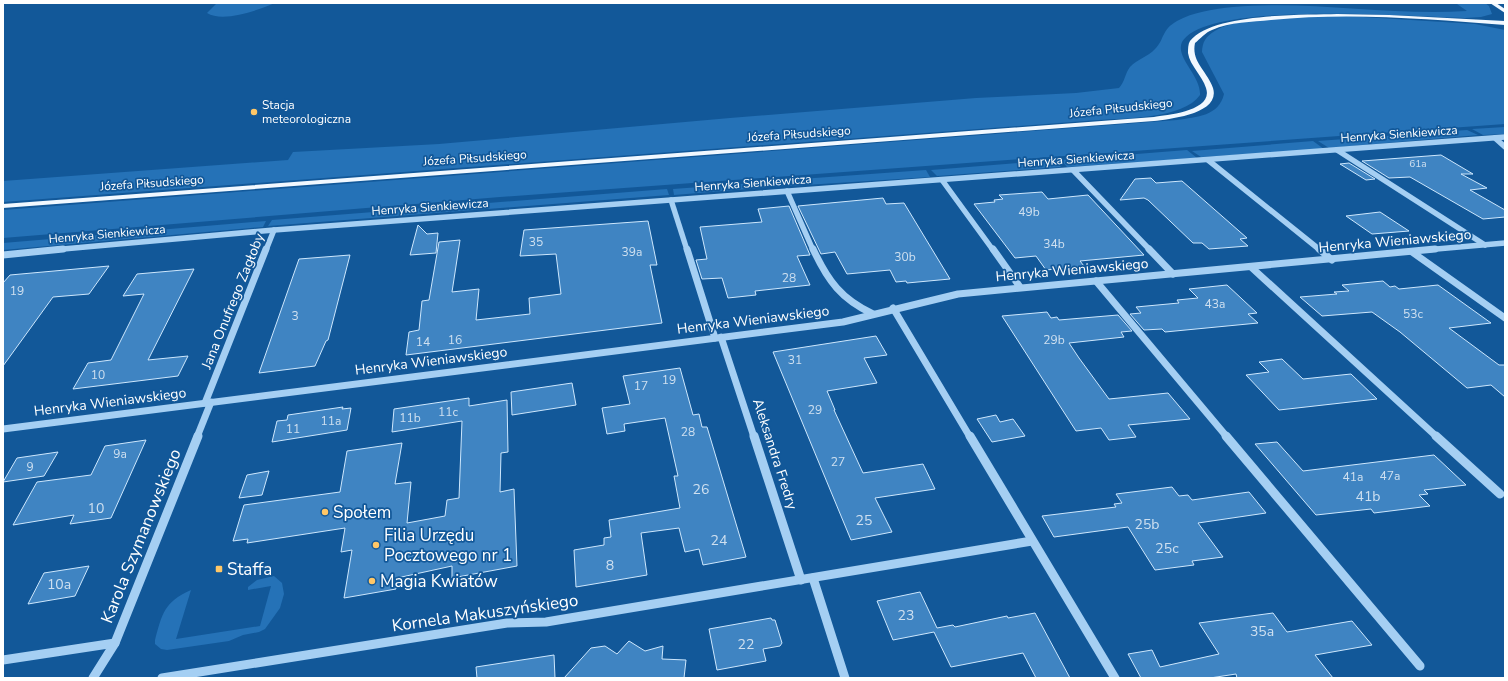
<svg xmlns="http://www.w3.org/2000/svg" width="1508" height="681" font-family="'Nunito Sans',sans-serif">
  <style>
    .green { fill: #2572b7 }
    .building { fill: #3f84c2; stroke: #cde7fd }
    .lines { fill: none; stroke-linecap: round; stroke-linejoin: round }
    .minor-far2 { stroke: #a5cff3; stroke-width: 5.5 }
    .minor-far1 { stroke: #a5cff3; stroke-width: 7 }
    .minor { stroke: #a5cff3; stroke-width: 9 }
    .major { fill: #f1f8ff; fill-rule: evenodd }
    .poi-dot { fill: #ffc767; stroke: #125899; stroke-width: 1.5 }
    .labels { text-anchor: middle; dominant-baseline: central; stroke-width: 3.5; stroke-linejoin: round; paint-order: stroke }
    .far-number-label { font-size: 10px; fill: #cfe0f0 }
    .far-poi-label { font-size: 12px; fill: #fff; stroke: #125899; text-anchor: start }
    .far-street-label { font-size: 12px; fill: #fff; stroke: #125899 }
    .number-label { font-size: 12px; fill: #cfe0f0 }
    .street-label { font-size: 14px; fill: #fff; stroke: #125899 }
    .near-number-label { font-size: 14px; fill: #cfe0f0 }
    .near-poi-label { font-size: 17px; fill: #fff; stroke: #125899; text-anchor: start }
    .near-street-label { font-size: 17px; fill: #fff; stroke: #125899 }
  </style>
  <rect width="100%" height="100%" fill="#125899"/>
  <g class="green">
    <path d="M217 3H275C259 10 223 23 207 13Z"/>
    <path d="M1458 3H1485L1489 6 1492 14 1481 17 1465 18C1413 17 1206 0 1182 42 1175 58 1201 75 1200 95 1183 119 1126 118 1098 120L3 202V181L288 160 293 152 439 144 730 118 976 98 1076 93 1119 88C1125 82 1125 73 1130 67 1137 59 1148 57 1155 49 1165 39 1161 30 1177 21 1193 12 1214 9 1233 7 1311 0 1389 16 1467 11L1457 4Z"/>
    <path d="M1347 16 1475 24 1505 30V124L500 197 3 238V210L1177 120C1197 117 1219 116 1224 94L1202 52C1202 48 1203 43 1205 40 1222 12 1317 16 1347 16Z"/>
    <polygon points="1505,127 1505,134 1483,135 1472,129"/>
    <polygon points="1467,130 1478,135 1329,148 1318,141"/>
    <polygon points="1313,141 1324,149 1201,157 1192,151"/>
    <polygon points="1187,150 1197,158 1067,167 1061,160"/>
    <polygon points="1055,160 1061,167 937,176 931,170"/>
    <polygon points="926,170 930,177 790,186 787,180"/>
    <polygon points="782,181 784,186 674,195 673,189"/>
    <polygon points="667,189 669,195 268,226 272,220"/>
    <polygon points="266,221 263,227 3,250 3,243"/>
    <path d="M274 576 282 583 284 594 280 608 265 629 259 632 243 635 229 641 167 650 161 649 155 644V640C162 614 164 602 191 590L176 639 260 626 271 586 248 590V587L257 580Z"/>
  </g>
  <g class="building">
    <polygon points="1441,155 1473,174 1461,174 1487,188 1470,190 1505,210 1505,217 1483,219 1410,177 1389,178 1362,161"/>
    <polygon points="1349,163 1375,179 1366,180 1340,164"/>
    <polygon points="1151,178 1156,183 1182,181 1247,238 1240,239 1248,246 1209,249 1202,243 1193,243 1148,200 1144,198 1120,200 1135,179"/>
    <polygon points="1042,192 1048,199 1088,195 1144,255 1080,261 1084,266 1046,270 1036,256 1015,258 974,204 995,202 994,200 1003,199 999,195"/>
    <polygon points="883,198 886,204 904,203 950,279 907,283 906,281 896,282 890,270 847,274 835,252 821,254 798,206"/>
    <polygon points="789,206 810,255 797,256 810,285 755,291 756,295 728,298 722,278 702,279 696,260 707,259 700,227 762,222 758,209"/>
    <polygon points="1380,212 1409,231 1372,234 1346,216"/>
    <polygon points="648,221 657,265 650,265 662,323 406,355 409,332 419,330 422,301 429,300 439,242 460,240 452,292 479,289 476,320 530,314 529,298 561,294 556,254 520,256 524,230"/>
    <polygon points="418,225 427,234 438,233 436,253 410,255"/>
    <polygon points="350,255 328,340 326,341 315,366 259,373 299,259"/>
    <polygon points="109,266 89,294 53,297 3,366 3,283 10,275"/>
    <polygon points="194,269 148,360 188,356 178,376 73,389 88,363 111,360 144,294 123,296 137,274"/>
    <polygon points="1383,281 1390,287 1395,286 1399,289 1438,285 1491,323 1449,328 1499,365 1505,365 1505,397 1491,385 1467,388 1400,332 1372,312 1322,316 1300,297 1337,294 1334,292 1349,291 1342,285"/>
    <polygon points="1227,285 1257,313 1248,314 1258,323 1165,332 1162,329 1144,330 1130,314 1141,313 1136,307 1179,303 1177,300 1198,298 1189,289"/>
    <polygon points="1047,312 1051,318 1057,317 1059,320 1118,315 1132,331 1121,332 1124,337 1069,343 1079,358 1109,399 1168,393 1190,419 1128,425 1136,437 1109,440 1101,428 1076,431 1002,316"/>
    <polygon points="876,336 887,355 864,358 877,383 827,391 835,410 834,410 863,473 923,464 935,489 875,498 892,532 851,540 773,352"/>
    <polygon points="1282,359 1303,379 1351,374 1377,399 1279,410 1246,375 1269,372 1259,362"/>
    <polygon points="680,368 693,415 699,414 702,427 707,427 746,557 703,565 699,549 685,552 679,528 641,533 647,575 576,587 574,550 604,545 604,538 611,537 609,520 680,508 674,476 678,476 665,418 624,424 625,431 607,434 602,408 630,404 623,376"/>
    <polygon points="572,383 576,405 512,415 511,392"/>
    <polygon points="469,398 469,406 507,400 508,452 501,453 500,492 514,489 517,566 452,578 452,566 397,578 396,589 344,598 352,550 341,552 345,528 247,543 248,539 233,541 244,505 340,492 347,451 402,443 395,484 411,482 407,523 445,516 447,500 459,498 462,421 392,432 394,409"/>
    <polygon points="343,407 342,409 351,408 347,430 272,442 277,421 287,420 288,415"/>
    <polygon points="996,415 1000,422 1013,419 1025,436 992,442 977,419"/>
    <polygon points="146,440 111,518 70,524 74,515 13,525 37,482 91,475 105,446"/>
    <polygon points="1277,442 1303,471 1434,455 1466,485 1424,490 1428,494 1419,495 1430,506 1374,513 1371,509 1316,515 1255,444"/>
    <polygon points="58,452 44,476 3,482 17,458"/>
    <polygon points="269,471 262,495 239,498 247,475"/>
    <polygon points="1172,487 1179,496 1188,495 1192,500 1249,492 1266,513 1198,523 1223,557 1192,561 1194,565 1155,570 1128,527 1054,537 1042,516 1116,507 1114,504 1122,503 1116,494"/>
    <polygon points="89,566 75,596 28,604 44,573"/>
    <polygon points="920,592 937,628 953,625 955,627 1007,616 1008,618 1035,613 1070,678 1036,678 1023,653 951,667 934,632 893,640 877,601"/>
    <polygon points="1273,613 1287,632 1352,621 1372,645 1315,655 1333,678 1237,678 1236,674 1210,678 1141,678 1128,654 1152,650 1160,667 1219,654 1199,623"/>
    <polygon points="771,618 772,620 775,620 782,643 780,646 763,649 766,661 717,670 709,629"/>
    <polygon points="629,641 645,651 663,646 662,659 686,660 684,678 564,678 591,648 605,646 617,654"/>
    <polygon points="554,655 555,678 477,678 476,667"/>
  </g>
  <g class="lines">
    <g class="minor-far2">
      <polyline points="1495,138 1505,147"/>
      <polyline points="1337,150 1485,245"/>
      <polyline points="1208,160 1320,250"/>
      <polyline points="1073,170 1150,250"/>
      <polyline points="942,180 993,250"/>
      <polyline points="787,191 813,250"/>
      <polyline points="671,200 687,250"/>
      <polyline points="52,250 274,230 1505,137"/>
      <polyline points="266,250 274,230"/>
      <polyline points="1425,250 1505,243"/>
    </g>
    <g class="minor-far1">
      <polyline points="687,249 715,338"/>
      <path d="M813 249C828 281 841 299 873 314"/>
      <polyline points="993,249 1020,287"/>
      <polyline points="1149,249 1173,274"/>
      <polyline points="1319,249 1332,260"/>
      <polyline points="1412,252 1505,318"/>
      <polyline points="3,255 63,249"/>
      <polyline points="1251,267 1437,437"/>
      <polyline points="1096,281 1227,437"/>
      <polyline points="893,308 970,437"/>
      <polyline points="721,337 754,437"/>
      <polyline points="205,403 266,249"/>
      <polyline points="3,429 843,322 958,294 1435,249"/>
      <polyline points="197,437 211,402"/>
    </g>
    <g class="minor">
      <polyline points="754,436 801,580"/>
      <polyline points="970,436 1115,678"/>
      <polyline points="1226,436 1420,666"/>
      <polyline points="1436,436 1500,494"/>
      <polyline points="813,578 845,678"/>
      <polyline points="3,660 115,643"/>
      <polyline points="93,678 115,643 198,436"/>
      <polyline points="162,678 507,623 546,622 1032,541"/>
    </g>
    <g class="major">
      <polygon points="1490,3 1496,3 1505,9 1505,13"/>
      <path d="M1337 14 1389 15 1505 21V25C1428 19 1349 12 1271 20 1252 22 1230 22 1212 30 1206 32 1200 39 1195 43 1191 62 1207 71 1213 88 1221 114 1169 119 1154 121L3 208V204L1154 117C1168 115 1214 111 1206 88 1202 75 1190 66 1188 53 1188 49 1188 44 1190 41 1212 13 1303 15 1337 14Z"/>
    </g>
  </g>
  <g class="poi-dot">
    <circle cx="254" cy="112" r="4"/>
    <circle cx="325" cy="512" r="4"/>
    <circle cx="376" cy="545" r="4"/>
    <rect x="215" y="565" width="8" height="8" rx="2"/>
    <circle cx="372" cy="581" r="4"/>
  </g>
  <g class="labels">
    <g class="far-number-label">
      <text x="1418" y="164">61a</text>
    </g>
    <g class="far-poi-label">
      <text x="262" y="105">Stacja<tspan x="262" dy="14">meteorologiczna</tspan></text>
    </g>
    <g class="far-street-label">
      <text transform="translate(1121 108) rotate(-6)">Józefa Piłsudskiego</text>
      <text transform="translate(799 134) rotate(-4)">Józefa Piłsudskiego</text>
      <text transform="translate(1399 134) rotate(-4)">Henryka Sienkiewicza</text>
      <text transform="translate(475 158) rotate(-4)">Józefa Piłsudskiego</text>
      <text transform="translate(1076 159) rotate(-4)">Henryka Sienkiewicza</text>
      <text transform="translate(152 183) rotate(-4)">Józefa Piłsudskiego</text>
      <text transform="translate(753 183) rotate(-4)">Henryka Sienkiewicza</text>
      <text transform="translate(430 207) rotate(-4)">Henryka Sienkiewicza</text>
      <text transform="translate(107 234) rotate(-5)">Henryka Sienkiewicza</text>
    </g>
    <g class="number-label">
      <text x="1029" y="212">49b</text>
      <text x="536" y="242">35</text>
      <text x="1054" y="244">34b</text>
      <text x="632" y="252">39a</text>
      <text x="905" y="257">30b</text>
      <text x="789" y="278">28</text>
      <text x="17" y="291">19</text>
      <text x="1215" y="304">43a</text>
      <text x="1413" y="314">53c</text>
      <text x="295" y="316">3</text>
      <text x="455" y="340">16</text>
      <text x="1054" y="340">29b</text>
      <text x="423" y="342">14</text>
      <text x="795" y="360">31</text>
      <text x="98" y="375">10</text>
      <text x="669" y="380">19</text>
      <text x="641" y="386">17</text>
      <text x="815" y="410">29</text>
      <text x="448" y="412">11c</text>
      <text x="410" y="418">11b</text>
      <text x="331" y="421">11a</text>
      <text x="293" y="429">11</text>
      <text x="688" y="432">28</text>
      <text x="120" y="454">9a</text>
      <text x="838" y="462">27</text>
      <text x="30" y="467">9</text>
      <text x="1390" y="476">47a</text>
      <text x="1353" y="477">41a</text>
    </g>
    <g class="street-label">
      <text transform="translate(1395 241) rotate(-5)">Henryka Wieniawskiego</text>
      <text transform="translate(1072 270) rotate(-5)">Henryka Wieniawskiego</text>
      <text transform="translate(233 301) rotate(-68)">Jana Onufrego Zagłoby</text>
      <text transform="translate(753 320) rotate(-7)">Henryka Wieniawskiego</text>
      <text transform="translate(431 361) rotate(-7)">Henryka Wieniawskiego</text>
      <text transform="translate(110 402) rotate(-7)">Henryka Wieniawskiego</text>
      <text transform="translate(775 454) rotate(72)">Aleksandra Fredry</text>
    </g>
    <g class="near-number-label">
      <text x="701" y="489">26</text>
      <text x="1368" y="496">41b</text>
      <text x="96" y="508">10</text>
      <text x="864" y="520">25</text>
      <text x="1147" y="524">25b</text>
      <text x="719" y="540">24</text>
      <text x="1167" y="548">25c</text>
      <text x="610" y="565">8</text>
      <text x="59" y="584">10a</text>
      <text x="906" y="615">23</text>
      <text x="1262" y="631">35a</text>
      <text x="746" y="644">22</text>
    </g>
    <g class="near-poi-label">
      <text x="333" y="512">Społem</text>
      <text x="384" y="535">Filia Urzędu<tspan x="384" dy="20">Pocztowego nr 1</tspan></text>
      <text x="227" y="569">Staffa</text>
      <text x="380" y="581">Magia Kwiatów</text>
    </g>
    <g class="near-street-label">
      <text transform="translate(141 536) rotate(-68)">Karola Szymanowskiego</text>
      <text transform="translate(485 613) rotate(-8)">Kornela Makuszyńskiego</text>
    </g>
  </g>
  <rect width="1508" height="681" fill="none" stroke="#ffffff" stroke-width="8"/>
</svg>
